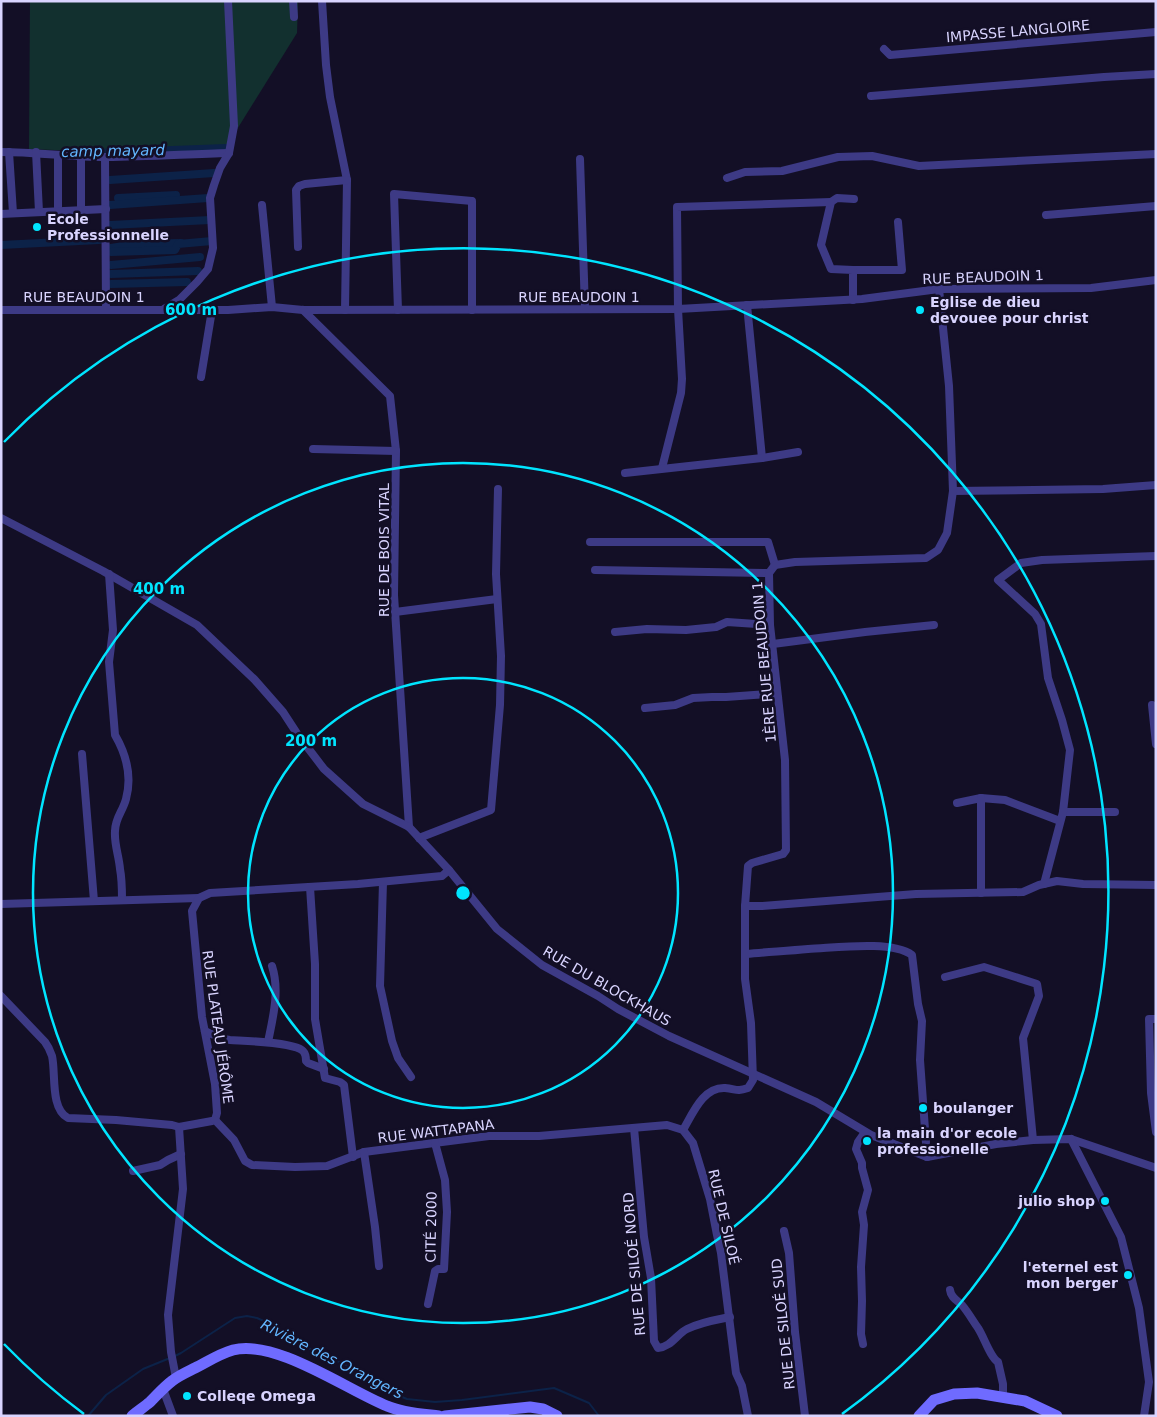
<svg xmlns="http://www.w3.org/2000/svg" width="1157" height="1417" font-family="'DejaVu Sans',sans-serif">
  <style>
    .green { fill: #12302f }
    .lines { fill: none; stroke-linecap: round; stroke-linejoin: round }
    .stream { stroke: #0c2248; stroke-width: 2 }
    .canal { stroke: #0c2248; stroke-width: 8 }
    .street { stroke: #3d3a85; stroke-width: 8 }
    .secondary { stroke: #6f6bff; stroke-width: 11 }
    .ring { fill: none; stroke: #00e5ff; stroke-width: 2.5 }
    .poi-dot { fill: #00e5ff; stroke: #130f26; stroke-width: 2 }
    .labels { text-anchor: middle; dominant-baseline: central; stroke-width: 5; stroke-linejoin: round; paint-order: stroke }
    .street-label { font-size: 14px; fill: #d9d4ff; stroke: #130f26 }
    .poi-label { font-size: 14px; font-weight: bold; fill: #d9d4ff; stroke: #130f26; text-anchor: start }
    .water-label { font-size: 15px; font-style: italic; fill: #62b6ff; stroke: #130f26 }
    .centre { fill: #00e5ff; stroke: #130f26; stroke-width: 2.5 }
    .ring-label { font-size: 15px; text-anchor: middle; font-weight: bold; fill: #00e5ff; stroke: #130f26; stroke-width: 5; stroke-linejoin: round; paint-order: stroke }
  </style>
  <rect width="100%" height="100%" fill="#130f26"/>
  <polygon class="green" points="30,1 298,1 297,33 226,147 105,152 29,149"/>
  <g class="lines">
    <g class="stream">
      <polyline points="175,1356 181,1353 235,1318 247,1316 257,1318 275,1326 306,1347 344,1364 392,1393 407,1399 435,1402 462,1400 554,1388 589,1403 599,1416"/>
      <polyline points="88,1416 106,1395 143,1369 170,1358"/>
    </g>
    <g class="canal">
      <polyline points="93,153 226,148"/>
      <polyline points="110,180 214,173"/>
      <polyline points="118,198 176,195"/>
      <polyline points="110,205 208,198"/>
      <polyline points="110,225 210,220"/>
      <polyline points="1,245 99,240"/>
      <polyline points="111,248 136,244 181,243"/>
      <polyline points="111,252 175,250 178,244 212,241"/>
      <polyline points="111,265 200,257"/>
      <polyline points="111,274 198,271"/>
      <polyline points="111,284 187,282"/>
    </g>
    <g class="street">
      <polyline points="293,1 294,17"/>
      <polyline points="322,1 326,65 330,97 347,180 345,310"/>
      <polyline points="884,49 890,55 1156,32"/>
      <polyline points="871,96 1104,77 1156,74"/>
      <path d="M1 152C36 152 71 157 106 157 147 157 188 154 229 153"/>
      <polyline points="9,152 13,213"/>
      <polyline points="36,152 39,212"/>
      <polyline points="58,155 58,211"/>
      <polyline points="81,156 81,210"/>
      <polyline points="105,157 106,309"/>
      <polyline points="580,159 585,309"/>
      <polyline points="727,178 745,172 782,171 838,157 872,156 919,166 1156,154"/>
      <polyline points="262,205 272,307"/>
      <polyline points="1,214 106,209"/>
      <polyline points="1046,215 1156,206"/>
      <polyline points="298,247 296,190 299,186 305,184 347,180"/>
      <polyline points="853,270 902,270 898,222"/>
      <polyline points="853,300 853,270 831,269 821,245 831,202 837,198 854,199"/>
      <polyline points="747,305 762,458"/>
      <polyline points="164,309 179,300 197,282 208,269 213,248 210,198 214,185 220,168 229,153 234,126 228,1"/>
      <polyline points="1,310 228,310 272,307 303,310 678,309 862,299 939,289 1091,288 1156,280"/>
      <polyline points="303,310 390,396 396,451 394,595 409,827"/>
      <polyline points="398,310 394,194 472,201 472,310"/>
      <polyline points="201,377 212,310"/>
      <polyline points="313,449 396,451"/>
      <polyline points="662,468 681,393 682,379 678,309 677,207 831,202"/>
      <polyline points="625,473 762,458 798,452"/>
      <polyline points="953,491 1103,489 1156,485"/>
      <polyline points="1,518 103,571 197,625 254,679 283,712 298,735 324,769 363,804 409,827 449,870 497,929 542,965 598,996 618,1009 669,1036 816,1102 871,1135 927,1157 996,1144 1033,1140 1071,1139 1156,1168"/>
      <polyline points="590,542 768,542 775,565"/>
      <polyline points="595,570 769,573"/>
      <path d="M109 574 113 630 109 662 115 735C126 754 132 777 126 799 123 811 115 818 115 831 114 844 119 856 120 869 122 879 122 890 122 900"/>
      <polyline points="395,612 497,599"/>
      <polyline points="615,632 647,629 686,630 716,627 727,622 770,625"/>
      <polyline points="773,644 865,632 934,625"/>
      <polyline points="1152,705 1156,744"/>
      <polyline points="645,708 675,705 693,698 712,697 726,697 766,694 778,698"/>
      <polyline points="82,754 94,901"/>
      <polyline points="957,803 981,798 1005,800 1060,821"/>
      <polyline points="1063,812 1115,812"/>
      <polyline points="419,838 491,810 500,705 501,656 496,574 498,489"/>
      <polyline points="383,882 380,986 392,1041 398,1058 411,1077"/>
      <polyline points="1044,884 1063,812 1070,750 1062,720 1048,678 1041,624 1035,614 998,580 1021,563 1042,560 1156,556"/>
      <polyline points="310,887 315,964 315,1019 325,1078 340,1082 344,1085 353,1157"/>
      <polyline points="981,893 981,798"/>
      <polyline points="1,904 199,898"/>
      <polyline points="745,906 762,906 916,894 1023,892 1039,885 1057,881 1083,884 1156,885"/>
      <path d="M746 954C767 952 787 951 808 949 835 948 891 940 912 955L918 1004 922 1021 920 1060 927 1157"/>
      <polyline points="945,977 984,967 1037,984 1039,996 1023,1038 1033,1140"/>
      <path d="M1 996 45 1042C48 1046 50 1050 52 1056 56 1073 50 1109 68 1118L116 1120 172 1125 179 1127 212 1121 215 1120 217 1113 215 1084 202 1017 192 911 199 898 210 893 358 884 442 876 449 870"/>
      <polyline points="1156,1019 1149,1019 1151,1093 1156,1132"/>
      <path d="M205 1031C213 1035 221 1039 230 1040 244 1041 294 1042 303 1051 306 1054 306 1058 306 1061L308 1063 324 1069"/>
      <path d="M268 1042C273 1017 280 991 272 966"/>
      <polyline points="215,1120 234,1140 245,1161 252,1165 295,1167 327,1166 364,1152 489,1136 539,1136 667,1125 683,1130 693,1143 710,1199 717,1235 721,1253 736,1373 742,1386 748,1416"/>
      <path d="M634 1128 644 1237 651 1278 654 1341 658 1348C671 1347 677 1334 687 1329 701 1322 715 1320 730 1317"/>
      <path d="M683 1130C693 1113 703 1087 725 1088 737 1089 736 1092 748 1088L753 1080 751 1023 745 979V906L748 866 752 863 783 854 786 850 785 760 770 625 769 573 775 565 795 562 926 558 938 550 947 533 953 491 949 386 939 289"/>
      <polyline points="1071,1139 1121,1237 1139,1308 1149,1382 1144,1416"/>
      <polyline points="364,1152 375,1227 379,1266"/>
      <polyline points="133,1171 160,1165 168,1160 181,1154"/>
      <polyline points="784,1231 789,1253 795,1332 805,1416"/>
      <path d="M950 1290C951 1298 957 1300 962 1305 968 1312 973 1321 978 1328 984 1337 990 1357 998 1362L1003 1384V1397"/>
      <polyline points="428,1304 435,1271 438,1269 444,1269 447,1212 445,1180 435,1143"/>
      <polyline points="863,1344 861,1334 862,1301 861,1267 864,1225 862,1212 868,1190 862,1168 862,1163 856,1149 858,1142 865,1132"/>
      <polyline points="176,1378 171,1352 168,1315 183,1189 179,1127"/>
      <polyline points="163,1389 173,1416"/>
    </g>
    <g class="secondary">
      <path d="M132 1416C138 1411 144 1407 150 1402 157 1395 164 1387 172 1381 178 1376 187 1372 195 1368 207 1362 219 1354 233 1350 276 1339 347 1390 387 1406 403 1413 422 1414 439 1416"/>
      <polyline points="445,1416 530,1407 543,1409 557,1416"/>
      <polyline points="919,1416 934,1400 954,1394 977,1393 1025,1401 1057,1416"/>
    </g>
  </g>
  <g class="ring">
    <circle cx="463" cy="893" r="215"/>
    <circle cx="463" cy="893" r="430"/>
    <path d="M84 1414A644 644 0 0 1 4 1344M4 442A644 644 0 1 1 842 1414"/>
  </g>
  <g class="poi-dot">
    <circle cx="37" cy="227" r="5"/>
    <circle cx="920" cy="310" r="5"/>
    <circle cx="923" cy="1108" r="5"/>
    <circle cx="867" cy="1141" r="5"/>
    <circle cx="1105" cy="1201" r="5"/>
    <circle cx="1128" cy="1275" r="5"/>
    <circle cx="187" cy="1396" r="5"/>
  </g>
  <g class="labels">
    <g class="street-label">
      <text transform="translate(1018 31) rotate(-5)">IMPASSE LANGLOIRE</text>
      <text transform="translate(983 277) rotate(-2)">RUE BEAUDOIN 1</text>
      <text x="84" y="297">RUE BEAUDOIN 1</text>
      <text x="579" y="297">RUE BEAUDOIN 1</text>
      <text transform="translate(384 550) rotate(-90)">RUE DE BOIS VITAL</text>
      <text transform="translate(764 662) rotate(-95)">1ÈRE RUE BEAUDOIN 1</text>
      <text transform="translate(607 986) rotate(30)">RUE DU BLOCKHAUS</text>
      <text transform="translate(218 1027) rotate(82)">RUE PLATEAU JÉRÔME</text>
      <text transform="translate(436 1131) rotate(-7)">RUE WATTAPANA</text>
      <text transform="translate(724 1217) rotate(77)">RUE DE SILOÉ</text>
      <text transform="translate(431 1227) rotate(-89)">CITÉ 2000</text>
      <text transform="translate(634 1264) rotate(-95)">RUE DE SILOÉ NORD</text>
      <text transform="translate(783 1324) rotate(-96)">RUE DE SILOÉ SUD</text>
    </g>
    <g class="poi-label">
      <text x="47" y="219">Ecole<tspan x="47" dy="16">Professionnelle</tspan></text>
      <text x="930" y="302">Eglise de dieu<tspan x="930" dy="16">devouee pour christ</tspan></text>
      <text x="933" y="1108">boulanger</text>
      <text x="877" y="1133">la main d'or ecole<tspan x="877" dy="16">professionelle</tspan></text>
      <text x="1095" y="1201" text-anchor="end">julio shop</text>
      <text x="1118" y="1267" text-anchor="end">l'eternel est<tspan x="1118" dy="16">mon berger</tspan></text>
      <text x="197" y="1396">Colleqe Omega</text>
    </g>
    <g class="water-label">
      <text transform="translate(113 151) rotate(-1)">camp mayard</text>
      <text transform="translate(332 1359) rotate(27)">Rivière des Orangers</text>
    </g>
  </g>
  <circle cx="463" cy="893" r="8" class="centre"/>
  <g class="ring-label">
    <text x="191" y="315">600 m</text>
    <text x="159" y="594">400 m</text>
    <text x="311" y="746">200 m</text>
  </g>
  <rect width="1157" height="1417" fill="none" stroke="#d9d4ff" stroke-width="5"/>
</svg>
